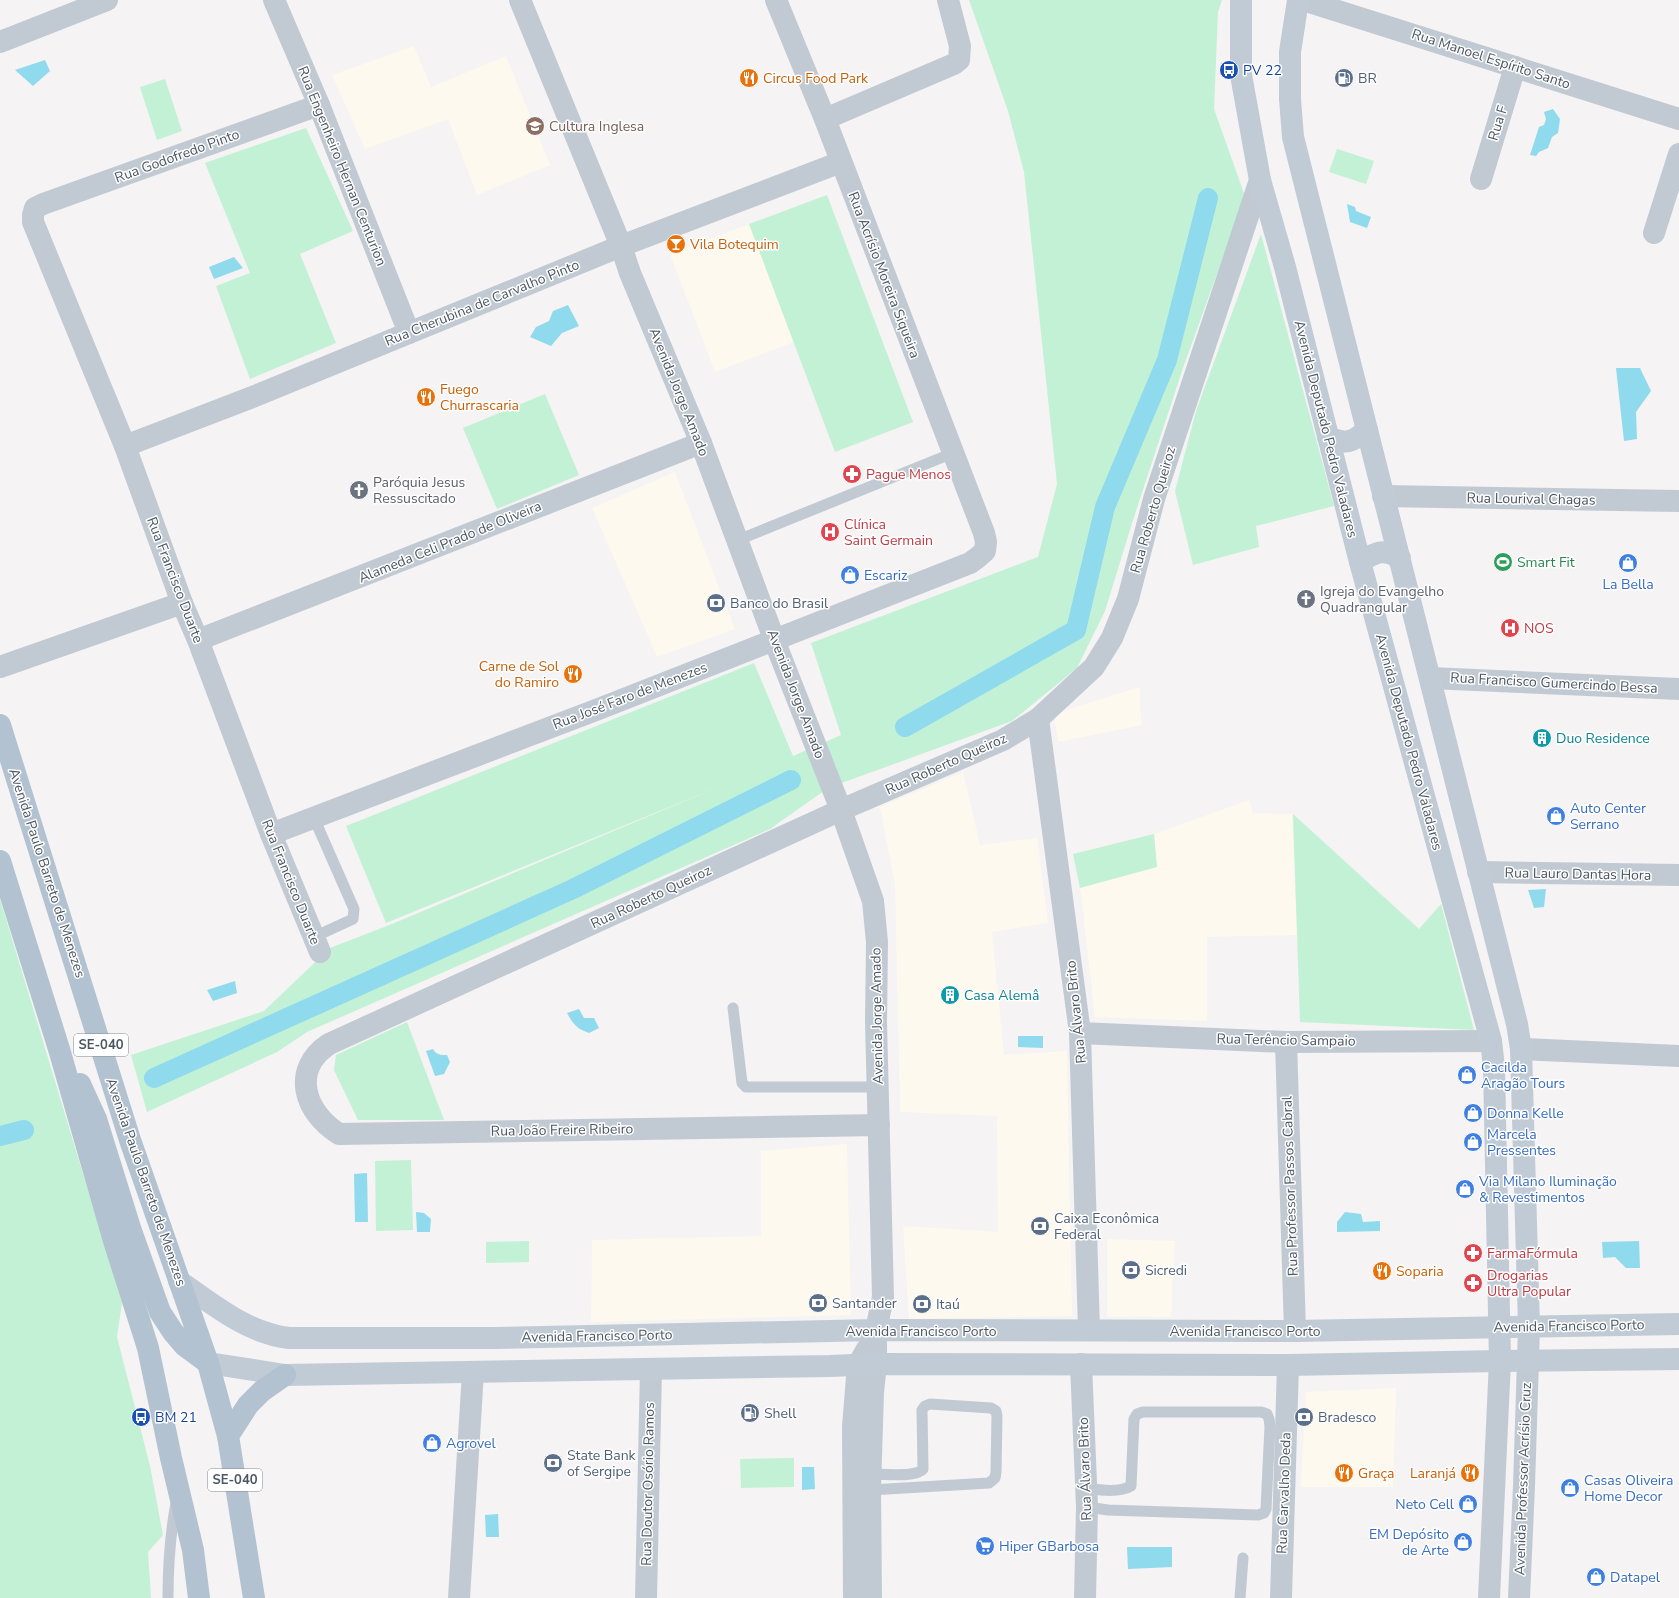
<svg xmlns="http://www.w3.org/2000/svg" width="1679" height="1598" font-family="'Nunito Sans',sans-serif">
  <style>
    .commercial { fill: #fdf9ef }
    .green { fill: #c3f1d5 }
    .water { fill: #90daee }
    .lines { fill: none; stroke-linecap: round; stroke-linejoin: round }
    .canal { stroke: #90daee; stroke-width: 20 }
    .service { stroke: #c1cad2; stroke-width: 11 }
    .minor { stroke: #c1cad2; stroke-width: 22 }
    .tertiary { stroke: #c1cad2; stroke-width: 22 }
    .secondary { stroke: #c1cbd6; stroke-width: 22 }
    .primary { stroke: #b3c2d1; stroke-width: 22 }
    .labels { text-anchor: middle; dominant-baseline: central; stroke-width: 3; stroke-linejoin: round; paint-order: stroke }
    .shield { fill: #fff; stroke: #808990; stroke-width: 1 }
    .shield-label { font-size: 13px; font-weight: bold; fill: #4a5661 }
    .street-label { font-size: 14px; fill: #4a5661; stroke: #fff }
    .transit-label { font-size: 14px; fill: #164399; stroke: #fff; text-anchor: start }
    .food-label { font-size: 14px; fill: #c56008; stroke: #fff; text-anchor: start }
    .service-label { font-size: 14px; fill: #4e5e75; stroke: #fff; text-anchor: start }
    .education-label { font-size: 14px; fill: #785e54; stroke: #fff; text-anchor: start }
    .health-label { font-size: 14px; fill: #be3a42; stroke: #fff; text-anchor: start }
    .worship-label { font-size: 14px; fill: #5b616d; stroke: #fff; text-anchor: start }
    .leisure-label { font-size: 14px; fill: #27864d; stroke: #fff; text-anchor: start }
    .shop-label { font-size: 14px; fill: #366cbe; stroke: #fff; text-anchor: start }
    .culture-label { font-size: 14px; fill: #0d838f; stroke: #fff; text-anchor: start }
  </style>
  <rect width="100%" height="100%" fill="#f5f3f3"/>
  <g class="commercial">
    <polygon points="414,46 431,87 506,56 550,165 477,195 448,119 365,149 332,75"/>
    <polygon points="749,224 794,342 715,372 670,254"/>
    <polygon points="675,472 735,629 657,657 592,508"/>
    <polygon points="1139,687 1142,725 1058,742 1054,714"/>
    <polygon points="963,772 980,845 1037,838 1048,923 992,932 1004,1055 1067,1051 1072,1316 909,1319 903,1226 998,1232 997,1116 900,1112 895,885 880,807"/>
    <polygon points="1249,800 1253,813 1292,814 1297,935 1207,937 1207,1021 1095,1017 1080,888 1157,867 1154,834"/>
    <polygon points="847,1144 851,1315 591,1322 592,1240 761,1236 761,1151"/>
    <polygon points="1107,1239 1175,1241 1171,1317 1107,1317"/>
    <polygon points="1396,1388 1393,1487 1301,1487 1306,1392"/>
  </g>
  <g class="green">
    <polygon points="969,0 1222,0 1218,12 1214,109 1245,196 1183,368 1133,520 1105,611 1077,668 1012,721 828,788 770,829 307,1032 277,1052 147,1112 131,1055 264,1011 330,948 392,924 721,786 386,923 346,826 754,663 793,756 841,735 811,643 1038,557 1057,484 1024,172 1008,111"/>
    <polygon points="165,79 182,131 157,140 140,87"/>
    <polygon points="306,128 353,231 300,254 336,343 250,379 216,286 250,273 205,163"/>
    <polygon points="1337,149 1374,161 1366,184 1329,172"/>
    <polygon points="827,195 913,422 835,452 749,224"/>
    <polygon points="1261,234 1334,506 1256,526 1259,547 1193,565 1175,491 1196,411"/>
    <polygon points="545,394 579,475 497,509 463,428"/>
    <polygon points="1293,814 1419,929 1441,904 1474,1030 1300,1022"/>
    <polygon points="1154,834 1157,867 1080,888 1073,854"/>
    <polygon points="0,899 122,1303 117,1337 150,1466 163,1535 148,1552 151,1598 0,1598"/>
    <polygon points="407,1022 444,1120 358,1120 334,1070 336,1055"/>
    <polygon points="411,1160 413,1230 376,1231 375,1161"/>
    <polygon points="529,1241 529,1262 486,1263 486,1242"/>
    <polygon points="794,1458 794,1487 741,1488 740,1459"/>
  </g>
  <g class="water">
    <polygon points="45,60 50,71 33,86 15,70"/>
    <polygon points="1553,109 1560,119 1558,133 1552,137 1548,148 1539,152 1536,156 1530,155 1539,127 1544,125 1546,119 1544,112"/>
    <polygon points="1347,204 1355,207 1356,211 1371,217 1367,228 1350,222"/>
    <polygon points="234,257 243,268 214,279 209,267"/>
    <polygon points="568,305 579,326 562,333 551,346 530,337 536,327 549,321 553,311"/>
    <polygon points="1616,368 1640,368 1651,391 1636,412 1637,439 1624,441"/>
    <polygon points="1546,889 1544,907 1534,908 1528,890"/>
    <polygon points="235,981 237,993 213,1001 207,990"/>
    <path d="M579 1009 584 1018H594L599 1028 589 1033C577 1029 573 1024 567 1013Z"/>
    <polygon points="1018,1036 1043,1036 1043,1048 1018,1047"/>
    <path d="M433 1049C436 1055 441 1055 447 1055L450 1062 444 1074 435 1076 426 1051Z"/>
    <polygon points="367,1173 368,1222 355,1222 354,1174"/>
    <polygon points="416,1212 424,1213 431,1219 430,1232 417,1232"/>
    <polygon points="1345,1212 1361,1214 1363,1222 1380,1221 1380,1231 1337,1232 1337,1222"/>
    <polygon points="1639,1241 1640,1268 1626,1268 1615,1257 1603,1258 1602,1242"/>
    <polygon points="802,1467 814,1467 815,1489 802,1490"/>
    <polygon points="498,1514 499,1537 486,1537 485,1515"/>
    <polygon points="1127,1547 1172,1547 1172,1567 1128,1569"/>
  </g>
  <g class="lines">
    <g class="canal">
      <polyline points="905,727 1076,630 1105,507 1167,360 1208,198"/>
      <polyline points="154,1078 573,889 791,780"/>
      <polyline points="0,1136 24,1130"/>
    </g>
    <g class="service">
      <polyline points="738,540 953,453"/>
      <polyline points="314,937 353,919 354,909 314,818"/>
      <polyline points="733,1008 742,1083 746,1087 878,1087"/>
      <path d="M1086 1488C1100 1490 1119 1493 1131 1486L1134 1419 1137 1414 1143 1412H1261L1267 1414 1269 1419 1270 1426 1266 1509 1264 1513 1258 1515 1108 1510 1087 1507"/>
      <path d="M870 1490 989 1483 995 1478 996 1472 997 1416 996 1411 991 1408 930 1404 925 1406 922 1410 923 1469C916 1478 882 1474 870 1474"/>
      <path d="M168 1598C168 1566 170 1535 176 1503"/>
      <polyline points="1240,1598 1243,1558"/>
    </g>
    <g class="minor">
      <polyline points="274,0 319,105 409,333"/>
      <polyline points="1303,0 1679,119"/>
      <polyline points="0,42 107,0"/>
      <polyline points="319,105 43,204 35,208 33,215 33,222 125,446 182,603 198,640 271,834 320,952"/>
      <polyline points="825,119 954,64 959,60 960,46 948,0"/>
      <polyline points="1481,179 1515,67"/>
      <polyline points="1654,233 1679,154"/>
      <polyline points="125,446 255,396 621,246 841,162"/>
      <polyline points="1383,496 1679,501"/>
      <polyline points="198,640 701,443"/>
      <polyline points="0,667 182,603"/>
      <polyline points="1430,678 1679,689"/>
      <polyline points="1038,719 1080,1033 1089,1330"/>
      <polyline points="271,834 596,710 970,563 977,558 985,551 986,542 984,533 825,119 776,0"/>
      <polyline points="1478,872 1679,875"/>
      <polyline points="1080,1033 1286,1042 1491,1041"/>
      <polyline points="1286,1042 1295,1331"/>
      <polyline points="1521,1049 1679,1056"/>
      <path d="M879 1125 339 1134C305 1113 290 1070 329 1044L841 810 1003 740 1038 719 1094 667 1112 638 1128 599 1154 499 1260 180"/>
      <polyline points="1081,1364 1087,1507 1085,1598"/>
      <polyline points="459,1598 473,1372"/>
      <polyline points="646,1598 651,1369"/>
      <polyline points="1281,1598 1288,1365"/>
    </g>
    <g class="tertiary">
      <polyline points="520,0 621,246 630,273 701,443 780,655 841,810 873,901 877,942 876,1022 883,1297 876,1330 876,1364 873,1392 870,1490 871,1598"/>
      <polyline points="854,1598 853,1427 858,1365 867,1349"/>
      <polyline points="1489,1598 1500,1361"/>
      <polyline points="1519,1598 1524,1486 1528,1360"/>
    </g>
    <g class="secondary">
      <polyline points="1241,0 1241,75 1260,180 1285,267 1360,562 1491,1041 1494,1067 1500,1361"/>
      <polyline points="1298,0 1290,52 1290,99 1293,137 1517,1024 1521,1049 1529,1327 1528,1360"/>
      <path d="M1328 437C1346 445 1353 442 1367 430"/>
      <path d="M1360 562C1376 552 1383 548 1400 558"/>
      <path d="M179 1281C214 1305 247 1333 289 1338H495L876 1330 1295 1331 1679 1324"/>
      <polyline points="208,1363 285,1375 830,1366 876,1364 1288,1365 1500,1361 1679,1359"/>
    </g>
    <g class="primary">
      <polyline points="0,725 130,1140 208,1363 228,1436 254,1598"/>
      <polyline points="0,861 59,1049 114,1241 148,1348 171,1458 193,1550 199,1598"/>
      <polyline points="80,1084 96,1119 131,1231 160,1312 173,1332 185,1346 208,1363"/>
      <polyline points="228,1436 248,1405 262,1391 285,1375"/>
    </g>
  </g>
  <defs>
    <symbol id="bus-disc" viewBox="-11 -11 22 22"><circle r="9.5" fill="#1a4fb4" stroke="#fff"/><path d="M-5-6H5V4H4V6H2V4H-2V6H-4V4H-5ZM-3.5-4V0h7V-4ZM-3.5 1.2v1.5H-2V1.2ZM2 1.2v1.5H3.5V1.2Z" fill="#fff"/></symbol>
    <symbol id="restaurant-disc" viewBox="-11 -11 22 22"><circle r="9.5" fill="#e8710a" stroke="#fff"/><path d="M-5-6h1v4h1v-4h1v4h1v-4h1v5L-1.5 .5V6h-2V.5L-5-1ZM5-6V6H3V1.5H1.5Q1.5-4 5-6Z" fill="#fff"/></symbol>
    <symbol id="fuel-disc" viewBox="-11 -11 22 22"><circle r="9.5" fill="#5c6f8a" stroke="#fff"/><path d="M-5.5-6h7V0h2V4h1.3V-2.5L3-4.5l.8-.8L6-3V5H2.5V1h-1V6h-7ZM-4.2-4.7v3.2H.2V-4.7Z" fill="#fff"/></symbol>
    <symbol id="school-disc" viewBox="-11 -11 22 22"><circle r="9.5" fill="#8d6e63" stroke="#fff"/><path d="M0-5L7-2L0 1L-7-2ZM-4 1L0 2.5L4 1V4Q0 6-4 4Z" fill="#fff"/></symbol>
    <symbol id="bar-disc" viewBox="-11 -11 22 22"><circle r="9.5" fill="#e8710a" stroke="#fff"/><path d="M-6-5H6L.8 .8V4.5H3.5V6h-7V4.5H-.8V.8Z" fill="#fff"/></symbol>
    <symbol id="pharmacy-disc" viewBox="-11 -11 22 22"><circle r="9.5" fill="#e0444e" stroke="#fff"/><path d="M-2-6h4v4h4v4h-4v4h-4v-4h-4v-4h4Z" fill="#fff"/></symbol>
    <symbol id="church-disc" viewBox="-11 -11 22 22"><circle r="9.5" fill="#6b7280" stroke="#fff"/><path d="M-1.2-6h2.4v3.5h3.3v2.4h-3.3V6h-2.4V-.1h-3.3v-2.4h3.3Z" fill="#fff"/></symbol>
    <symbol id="hospital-disc" viewBox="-11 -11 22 22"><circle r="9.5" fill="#e0444e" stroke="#fff"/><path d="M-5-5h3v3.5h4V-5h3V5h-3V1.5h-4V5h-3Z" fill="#fff"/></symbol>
    <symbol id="stadium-disc" viewBox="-11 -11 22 22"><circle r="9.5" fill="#2e9e5b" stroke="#fff"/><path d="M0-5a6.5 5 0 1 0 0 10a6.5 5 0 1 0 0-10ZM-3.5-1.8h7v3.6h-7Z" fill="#fff"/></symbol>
    <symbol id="shop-disc" viewBox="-11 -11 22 22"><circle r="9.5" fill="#3f7fe0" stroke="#fff"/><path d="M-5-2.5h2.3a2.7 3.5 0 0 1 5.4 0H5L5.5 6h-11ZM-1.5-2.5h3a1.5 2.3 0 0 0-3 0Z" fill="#fff"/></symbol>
    <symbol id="bank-disc" viewBox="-11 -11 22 22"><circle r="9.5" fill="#5c6f8a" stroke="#fff"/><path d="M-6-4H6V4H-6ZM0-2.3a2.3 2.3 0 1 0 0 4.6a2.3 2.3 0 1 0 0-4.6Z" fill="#fff"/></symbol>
    <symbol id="building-disc" viewBox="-11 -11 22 22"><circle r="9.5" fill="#0f9aa8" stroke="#fff"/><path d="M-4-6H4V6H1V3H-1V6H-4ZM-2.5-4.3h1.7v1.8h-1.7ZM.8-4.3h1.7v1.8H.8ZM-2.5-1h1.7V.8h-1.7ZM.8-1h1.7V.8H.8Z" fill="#fff"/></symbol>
    <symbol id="supermarket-disc" viewBox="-11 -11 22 22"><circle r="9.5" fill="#3f7fe0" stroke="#fff"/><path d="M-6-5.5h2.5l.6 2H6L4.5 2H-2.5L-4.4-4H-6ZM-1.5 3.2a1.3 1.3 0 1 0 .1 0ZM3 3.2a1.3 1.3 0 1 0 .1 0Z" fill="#fff"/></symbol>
  </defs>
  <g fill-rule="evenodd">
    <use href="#bus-disc" x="1218" y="59" width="22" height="22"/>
    <use href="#restaurant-disc" x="738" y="67" width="22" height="22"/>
    <use href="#fuel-disc" x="1333" y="67" width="22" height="22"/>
    <use href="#school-disc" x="524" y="115" width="22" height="22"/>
    <use href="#bar-disc" x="665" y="233" width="22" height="22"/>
    <use href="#restaurant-disc" x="415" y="386" width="22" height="22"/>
    <use href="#pharmacy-disc" x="841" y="463" width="22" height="22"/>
    <use href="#church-disc" x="348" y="479" width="22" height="22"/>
    <use href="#hospital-disc" x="819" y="521" width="22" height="22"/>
    <use href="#stadium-disc" x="1492" y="551" width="22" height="22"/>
    <use href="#shop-disc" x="1617" y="552" width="22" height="22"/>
    <use href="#shop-disc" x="839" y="564" width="22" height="22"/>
    <use href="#church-disc" x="1295" y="588" width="22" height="22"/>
    <use href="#bank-disc" x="705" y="592" width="22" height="22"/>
    <use href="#hospital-disc" x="1499" y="617" width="22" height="22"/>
    <use href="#restaurant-disc" x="562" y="663" width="22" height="22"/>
    <use href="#building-disc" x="1531" y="727" width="22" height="22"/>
    <use href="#shop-disc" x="1545" y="805" width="22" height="22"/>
    <use href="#building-disc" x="939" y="984" width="22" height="22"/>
    <use href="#shop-disc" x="1456" y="1064" width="22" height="22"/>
    <use href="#shop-disc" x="1462" y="1102" width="22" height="22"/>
    <use href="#shop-disc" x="1462" y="1131" width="22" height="22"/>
    <use href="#shop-disc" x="1454" y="1178" width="22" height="22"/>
    <use href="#bank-disc" x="1029" y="1215" width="22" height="22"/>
    <use href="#pharmacy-disc" x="1462" y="1242" width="22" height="22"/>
    <use href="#bank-disc" x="1120" y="1259" width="22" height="22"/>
    <use href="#restaurant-disc" x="1371" y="1260" width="22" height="22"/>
    <use href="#pharmacy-disc" x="1462" y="1272" width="22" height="22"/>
    <use href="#bank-disc" x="807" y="1292" width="22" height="22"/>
    <use href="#bank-disc" x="911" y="1293" width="22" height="22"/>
    <use href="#fuel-disc" x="739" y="1402" width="22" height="22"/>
    <use href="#bus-disc" x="130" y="1406" width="22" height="22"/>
    <use href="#bank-disc" x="1293" y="1406" width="22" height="22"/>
    <use href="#shop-disc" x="421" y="1432" width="22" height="22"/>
    <use href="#bank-disc" x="542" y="1452" width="22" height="22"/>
    <use href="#restaurant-disc" x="1333" y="1462" width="22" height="22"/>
    <use href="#restaurant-disc" x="1459" y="1462" width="22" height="22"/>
    <use href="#shop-disc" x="1559" y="1477" width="22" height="22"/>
    <use href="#shop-disc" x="1457" y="1493" width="22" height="22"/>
    <use href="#shop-disc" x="1452" y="1531" width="22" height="22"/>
    <use href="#supermarket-disc" x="974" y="1535" width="22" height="22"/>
    <use href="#shop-disc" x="1585" y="1566" width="22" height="22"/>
  </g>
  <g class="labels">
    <g class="shield">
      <rect x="74" y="1034" width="54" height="22" rx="3"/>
      <rect x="208" y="1469" width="54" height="22" rx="3"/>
    </g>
    <g class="shield-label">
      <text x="101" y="1045">SE-040</text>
      <text x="235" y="1480">SE-040</text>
    </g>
    <g class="street-label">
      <text transform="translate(1491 59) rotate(18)">Rua Manoel Espírito Santo</text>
      <text transform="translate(1498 123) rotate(-73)">Rua F</text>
      <text transform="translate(177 156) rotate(-20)">Rua Godofredo Pinto</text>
      <text transform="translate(342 166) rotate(68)">Rua Engenheiro Hernan Centurion</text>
      <text transform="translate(884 275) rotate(69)">Rua Acrísio Moreira Siqueira</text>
      <text transform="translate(482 303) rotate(-22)">Rua Cherubina de Carvalho Pinto</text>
      <text transform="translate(679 392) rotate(68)">Avenida Jorge Amado</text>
      <text transform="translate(1326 429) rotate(76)">Avenida Deputado Pedro Valadares</text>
      <text transform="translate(1531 499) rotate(1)">Rua Lourival Chagas</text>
      <text transform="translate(1153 510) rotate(-74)">Rua Roberto Queiroz</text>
      <text transform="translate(450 542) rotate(-22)">Alameda Celi Prado de Oliveira</text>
      <text transform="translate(175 580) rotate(69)">Rua Francisco Duarte</text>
      <text transform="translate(1554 683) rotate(3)">Rua Francisco Gumercindo Bessa</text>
      <text transform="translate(796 694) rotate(69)">Avenida Jorge Amado</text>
      <text transform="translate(630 696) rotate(-21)">Rua José Faro de Menezes</text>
      <text transform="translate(1409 742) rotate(75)">Avenida Deputado Pedro Valadares</text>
      <text transform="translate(946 764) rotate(-24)">Rua Roberto Queiroz</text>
      <text transform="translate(47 873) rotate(72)">Avenida Paulo Barreto de Menezes</text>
      <text transform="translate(1578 874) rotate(1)">Rua Lauro Dantas Hora</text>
      <text transform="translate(291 882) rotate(68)">Rua Francisco Duarte</text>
      <text transform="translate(651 897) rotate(-25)">Rua Roberto Queiroz</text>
      <text transform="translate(1076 1012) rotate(-96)">Rua Álvaro Brito</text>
      <text transform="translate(877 1016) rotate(-91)">Avenida Jorge Amado</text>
      <text transform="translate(1286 1040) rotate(1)">Rua Terêncio Sampaio</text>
      <text transform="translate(562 1130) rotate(-1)">Rua João Freire Ribeiro</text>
      <text transform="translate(146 1182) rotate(71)">Avenida Paulo Barreto de Menezes</text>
      <text transform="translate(1290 1186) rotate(-92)">Rua Professor Passos Cabral</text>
      <text transform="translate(1569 1326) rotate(-1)">Avenida Francisco Porto</text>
      <text x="921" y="1331">Avenida Francisco Porto</text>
      <text x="1245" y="1331">Avenida Francisco Porto</text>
      <text transform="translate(597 1336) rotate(-1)">Avenida Francisco Porto</text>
      <text transform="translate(1085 1469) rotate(-92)">Rua Álvaro Brito</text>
      <text transform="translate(1523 1479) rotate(-88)">Avenida Professor Acrísio Cruz</text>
      <text transform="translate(648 1484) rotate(-89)">Rua Doutor Osório Ramos</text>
      <text transform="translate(1284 1493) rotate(-88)">Rua Carvalho Deda</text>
    </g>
    <g class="transit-label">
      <text x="1243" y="70">PV 22</text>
      <text x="155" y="1417">BM 21</text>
    </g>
    <g class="food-label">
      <text x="763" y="78">Circus Food Park</text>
      <text x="690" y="244">Vila Botequim</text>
      <text x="440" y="389">Fuego<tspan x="440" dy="16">Churrascaria</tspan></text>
      <text x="559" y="666" text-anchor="end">Carne de Sol<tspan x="559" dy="16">do Ramiro</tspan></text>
      <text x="1396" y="1271">Soparia</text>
      <text x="1358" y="1473">Graça</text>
      <text x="1456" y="1473" text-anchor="end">Laranjá</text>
    </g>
    <g class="service-label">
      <text x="1358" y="78">BR</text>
      <text x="730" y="603">Banco do Brasil</text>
      <text x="1054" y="1218">Caixa Econômica<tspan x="1054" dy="16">Federal</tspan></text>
      <text x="1145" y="1270">Sicredi</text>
      <text x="832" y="1303">Santander</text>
      <text x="936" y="1304">Itaú</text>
      <text x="764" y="1413">Shell</text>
      <text x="1318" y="1417">Bradesco</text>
      <text x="567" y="1455">State Bank<tspan x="567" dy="16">of Sergipe</tspan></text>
    </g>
    <g class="education-label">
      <text x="549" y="126">Cultura Inglesa</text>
    </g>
    <g class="health-label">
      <text x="866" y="474">Pague Menos</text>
      <text x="844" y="524">Clínica<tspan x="844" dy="16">Saint Germain</tspan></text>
      <text x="1524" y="628">NOS</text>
      <text x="1487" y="1253">FarmaFórmula</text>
      <text x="1487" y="1275">Drogarias<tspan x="1487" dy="16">Ultra Popular</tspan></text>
    </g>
    <g class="worship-label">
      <text x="373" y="482">Paróquia Jesus<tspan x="373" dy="16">Ressuscitado</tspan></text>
      <text x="1320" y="591">Igreja do Evangelho<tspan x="1320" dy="16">Quadrangular</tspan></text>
    </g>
    <g class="leisure-label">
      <text x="1517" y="562">Smart Fit</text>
    </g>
    <g class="shop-label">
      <text x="864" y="575">Escariz</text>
      <text x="1628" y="584" text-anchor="middle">La Bella</text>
      <text x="1570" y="808">Auto Center<tspan x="1570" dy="16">Serrano</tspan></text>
      <text x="1481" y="1067">Cacilda<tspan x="1481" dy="16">Aragão Tours</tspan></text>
      <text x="1487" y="1113">Donna Kelle</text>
      <text x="1487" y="1134">Marcela<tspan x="1487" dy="16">Pressentes</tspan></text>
      <text x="1479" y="1181">Via Milano Iluminação<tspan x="1479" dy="16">&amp; Revestimentos</tspan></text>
      <text x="446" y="1443">Agrovel</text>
      <text x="1584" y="1480">Casas Oliveira<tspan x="1584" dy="16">Home Decor</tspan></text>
      <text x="1454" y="1504" text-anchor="end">Neto Cell</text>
      <text x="1449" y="1534" text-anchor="end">EM Depósito<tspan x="1449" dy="16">de Arte</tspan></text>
      <text x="999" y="1546">Hiper GBarbosa</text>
      <text x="1610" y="1577">Datapel</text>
    </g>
    <g class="culture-label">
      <text x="1556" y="738">Duo Residence</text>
      <text x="964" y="995">Casa Alemâ</text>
    </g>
  </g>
</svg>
